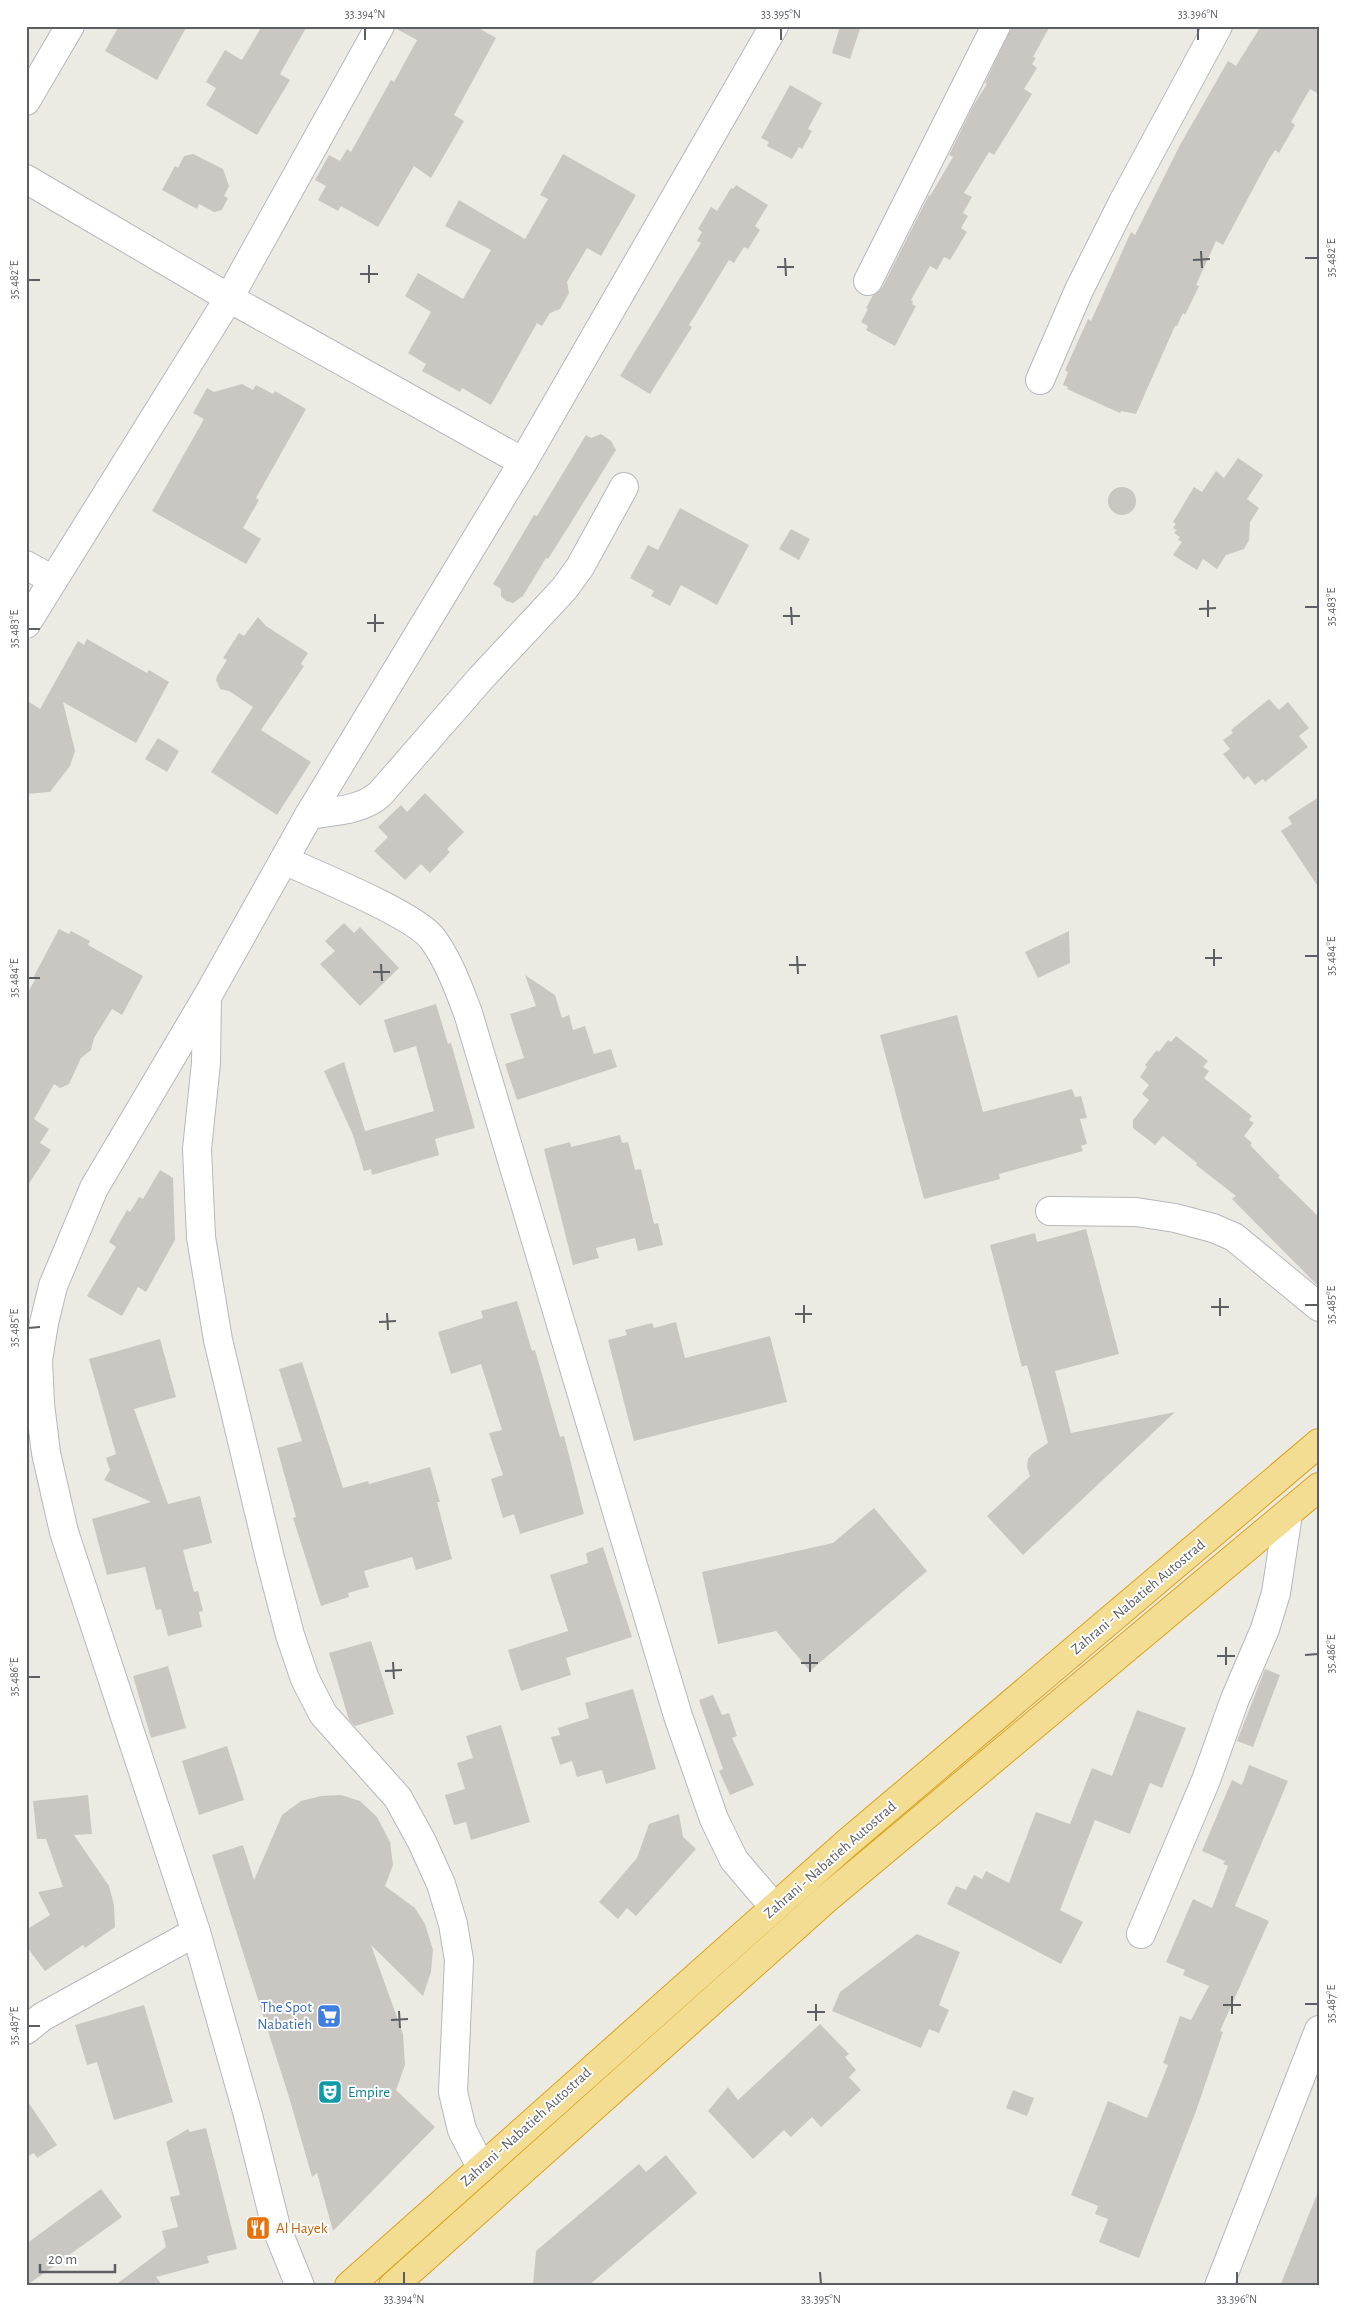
<svg xmlns="http://www.w3.org/2000/svg" width="1345" height="2312" font-family="'Alegreya Sans',sans-serif">
  <style>
    .building { fill: #cac7c2 }
    .lines { fill: none; stroke-linecap: round; stroke-linejoin: round }
    .street-casing { stroke: #b5b8bc; stroke-width: 30 }
    .secondary-casing { stroke: #b5b7bc; stroke-width: 30 }
    .highway-casing { stroke: #dca114; stroke-width: 30 }
    .street { stroke: #fff; stroke-width: 28 }
    .secondary { stroke: #fff; stroke-width: 28 }
    .highway { stroke: #f3dd93; stroke-width: 28 }
    .ticks { fill: none; stroke: #5b5e62; stroke-width: 2 }
    .labels { text-anchor: middle; dominant-baseline: central; stroke-width: 4; stroke-linejoin: round; paint-order: stroke }
    .street-label { font-size: 15px; fill: #5b5e62; stroke: #fff }
    .shop-label { font-size: 15px; fill: #366cbe; stroke: #fff; text-anchor: end }
    .culture-label { font-size: 15px; fill: #0d838f; stroke: #fff; text-anchor: start }
    .food-label { font-size: 15px; fill: #c56008; stroke: #fff; text-anchor: start }
    .neatline { fill: none; stroke: #5b5e62; stroke-width: 2 }
    .ticks-label { font-size: 12px; text-anchor: middle; fill: #5b5e62 }
  </style>
  <rect width="100%" height="100%" fill="#ecebe3"/>
  <g class="building">
    <polygon points="119,26 187,26 157,80 105,51"/>
    <polygon points="262,26 307,26 280,74 290,80 257,135 206,105 216,88 206,82 225,50 242,60"/>
    <polygon points="396,26 475,26 496,38 454,115 464,121 431,178 414,166 378,227 341,206 338,211 318,200 326,186 315,180 329,155 340,161 347,149 351,152 391,80 394,82 417,40 395,28"/>
    <polygon points="840,26 861,26 850,59 832,53"/>
    <polygon points="1012,26 1050,26 1033,57 1036,58 1032,64 1037,68 1024,89 1032,94 994,155 989,152 964,193 972,197 963,213 968,216 961,228 967,232 950,260 944,257 937,270 930,266 911,300 913,301 912,304 916,306 895,346 866,330 868,326 861,322 868,309 866,308 873,295 882,288 929,195 930,196 953,157 949,155 973,106 987,84 985,83"/>
    <polygon points="1261,26 1319,26 1319,94 1310,89 1291,122 1295,125 1279,153 1275,150 1268,161 1223,245 1216,241 1196,285 1199,286 1185,315 1183,313 1177,326 1175,326 1136,414 1121,411 1120,413 1067,389 1068,387 1063,385 1068,372 1065,370 1088,319 1091,321 1131,232 1135,235 1180,145 1228,61 1236,66"/>
    <polygon points="790,85 822,103 808,129 812,131 802,149 799,147 792,159 767,146 769,142 761,138"/>
    <polygon points="193,154 223,169 229,186 224,196 228,198 222,210 214,212 199,204 197,209 162,190 175,166 178,168 184,156"/>
    <polygon points="563,154 636,195 601,256 587,248 567,282 569,293 560,309 550,313 542,326 537,323 491,405 462,388 460,392 422,371 426,364 408,353 431,312 405,296 418,273 463,299 491,250 445,226 459,200 525,239 548,199 540,195"/>
    <polygon points="736,185 768,205 755,226 760,230 748,249 744,247 734,263 729,260 689,325 692,327 650,394 620,376 701,243 697,241 702,232 698,229 711,207 717,211 731,188 733,189"/>
    <polygon points="242,384 253,390 256,385 273,394 275,391 306,409 256,498 259,500 243,528 261,539 246,564 152,511 204,419 193,413 207,388 214,392"/>
    <polygon points="601,434 611,441 616,450 572,521 548,559 546,558 523,596 513,603 506,601 501,596 501,589 493,584 534,515 537,516 586,435 591,438"/>
    <polygon points="1238,458 1263,475 1247,499 1259,508 1250,522 1249,540 1244,549 1226,555 1217,569 1203,559 1197,570 1173,555 1182,542 1178,540 1180,537 1174,533 1177,530 1173,528 1176,524 1173,522 1194,487 1202,492 1216,471 1224,478"/>
    <circle cx="1122" cy="501" r="14"/>
    <polygon points="680,508 749,545 717,605 681,585 670,606 651,596 654,591 630,578 648,545 658,550"/>
    <polygon points="791,529 810,539 799,560 779,549"/>
    <polygon points="258,617 266,626 308,653 301,664 304,666 261,730 311,762 277,815 211,772 253,707 229,691 220,689 216,680 217,676 227,660 223,658 239,633 244,636"/>
    <polygon points="87,639 147,673 149,670 169,682 136,743 63,702 75,751 70,766 50,792 26,794 26,700 40,709 78,641 84,645"/>
    <polygon points="1269,699 1279,710 1288,702 1309,728 1299,736 1308,747 1265,782 1263,779 1255,785 1248,776 1244,780 1223,754 1230,749 1223,740 1233,733 1231,730"/>
    <polygon points="158,738 179,751 167,772 145,759"/>
    <polygon points="425,793 464,832 447,849 450,852 430,873 421,864 405,880 374,851 388,837 378,827 401,805 407,812"/>
    <polygon points="1319,797 1319,888 1281,831 1292,824 1288,817"/>
    <polygon points="344,923 354,933 360,927 399,968 360,1006 320,964 335,951 325,941"/>
    <polygon points="59,929 69,934 71,931 90,941 88,945 143,976 122,1015 112,1009 94,1038 91,1050 81,1058 69,1084 60,1088 54,1084 34,1119 49,1129 40,1143 51,1150 26,1188 26,995 35,980 33,978"/>
    <polygon points="1069,931 1070,963 1038,978 1025,952"/>
    <polygon points="525,975 555,995 562,1018 569,1015 573,1030 585,1026 594,1054 611,1049 617,1067 517,1100 505,1064 524,1058 510,1014 536,1006"/>
    <polygon points="436,1004 448,1044 451,1043 475,1128 435,1139 439,1155 372,1175 371,1169 364,1171 353,1135 324,1071 344,1062 365,1131 362,1132 434,1111 416,1046 394,1053 384,1020"/>
    <polygon points="957,1015 983,1112 1072,1089 1075,1097 1081,1096 1087,1118 1080,1119 1087,1144 1081,1146 1083,1151 999,1174 1000,1179 924,1199 880,1035"/>
    <polygon points="1176,1036 1208,1061 1203,1067 1209,1071 1204,1078 1252,1116 1249,1120 1254,1123 1244,1136 1252,1143 1250,1145 1280,1176 1278,1177 1319,1217 1319,1287 1232,1199 1236,1196 1196,1165 1197,1163 1163,1136 1155,1145 1133,1128 1133,1120 1149,1100 1142,1094 1149,1085 1140,1077 1147,1067 1145,1065 1157,1050 1159,1052 1168,1040 1171,1042"/>
    <polygon points="620,1135 622,1143 628,1142 635,1170 641,1169 654,1224 658,1223 663,1245 638,1251 635,1238 596,1248 599,1258 573,1265 544,1149 570,1142 571,1147"/>
    <polygon points="160,1170 173,1178 175,1240 146,1292 138,1287 122,1316 87,1296 116,1247 109,1242 127,1210 130,1212 139,1197 143,1199"/>
    <polygon points="1086,1229 1119,1354 1055,1371 1071,1433 1175,1412 1023,1555 987,1516 1030,1476 1027,1467 1028,1459 1033,1453 1048,1443 1027,1365 1022,1367 990,1245 1035,1233 1037,1242"/>
    <polygon points="517,1301 532,1351 535,1350 560,1437 564,1436 584,1514 520,1534 514,1514 503,1518 491,1479 503,1475 489,1433 502,1430 481,1364 451,1374 438,1332 483,1318 481,1311"/>
    <polygon points="676,1322 685,1358 770,1336 787,1402 634,1441 608,1340 627,1335 625,1330 652,1323 654,1328"/>
    <polygon points="160,1339 176,1397 134,1409 168,1504 200,1496 212,1543 183,1550 194,1592 198,1591 203,1611 199,1612 202,1627 168,1636 161,1609 156,1610 145,1567 107,1575 92,1519 151,1502 104,1480 110,1470 106,1458 116,1454 89,1359"/>
    <polygon points="302,1362 343,1488 368,1481 369,1484 430,1467 440,1502 437,1502 452,1559 416,1570 412,1557 364,1571 369,1587 348,1593 349,1597 321,1606 293,1518 296,1517 277,1448 302,1441 279,1369"/>
    <polygon points="874,1508 927,1571 810,1671 776,1631 718,1644 702,1572 833,1543"/>
    <polygon points="603,1547 632,1637 566,1658 571,1675 521,1691 508,1650 568,1631 550,1575 588,1563 586,1553"/>
    <polygon points="371,1641 394,1714 355,1726 349,1720 329,1653"/>
    <polygon points="168,1666 186,1728 151,1738 133,1676"/>
    <polygon points="1265,1669 1280,1675 1253,1747 1237,1741"/>
    <polygon points="633,1689 656,1769 606,1784 602,1770 577,1777 572,1761 560,1765 551,1737 560,1735 558,1728 589,1718 585,1703"/>
    <polygon points="713,1695 722,1715 729,1713 737,1736 732,1738 754,1785 730,1795 719,1771 723,1769 699,1700"/>
    <polygon points="1137,1710 1186,1728 1162,1788 1150,1783 1130,1834 1095,1820 1060,1910 1083,1922 1061,1964 947,1904 956,1886 966,1890 974,1875 982,1879 986,1871 1009,1883 1036,1812 1070,1824 1092,1768 1112,1776"/>
    <polygon points="501,1725 530,1822 471,1840 466,1822 454,1825 445,1795 465,1789 457,1763 473,1758 466,1736"/>
    <polygon points="227,1746 244,1800 199,1815 182,1761"/>
    <polygon points="1249,1765 1288,1781 1235,1906 1269,1921 1220,2031 1223,2032 1196,2111 1139,2258 1099,2242 1108,2219 1095,2214 1098,2206 1071,2195 1108,2101 1147,2118 1168,2065 1163,2063 1180,2016 1191,2020 1209,1986 1183,1975 1185,1970 1166,1962 1193,1899 1212,1908 1228,1866 1223,1864 1225,1861 1202,1851 1232,1780 1242,1785"/>
    <polygon points="88,1795 92,1834 74,1835 109,1886 114,1905 115,1927 85,1948 83,1945 45,1971 26,1946 26,1930 50,1915 38,1892 63,1887 46,1839 37,1839 33,1801"/>
    <polygon points="341,1795 360,1801 377,1817 390,1842 393,1865 385,1886 415,1908 425,1924 433,1950 431,1972 423,1996 371,1945 403,2034 405,2065 396,2090 435,2127 333,2231 317,2173 312,2177 289,2097 212,1855 243,1845 254,1880 282,1815 301,1801 321,1796"/>
    <polygon points="679,1814 683,1837 696,1849 636,1916 627,1908 618,1919 599,1902 637,1858 649,1824"/>
    <polygon points="917,1934 960,1952 939,2005 949,2010 939,2033 929,2029 921,2048 832,2011 840,1992"/>
    <polygon points="144,2005 173,2102 114,2120 97,2062 87,2065 75,2025"/>
    <polygon points="820,2024 849,2054 845,2057 856,2070 849,2077 861,2090 821,2127 812,2117 791,2137 784,2130 753,2159 708,2111 728,2087 738,2100"/>
    <polygon points="1013,2090 1034,2098 1027,2116 1006,2108"/>
    <polygon points="26,2099 57,2145 37,2158 34,2153 26,2157"/>
    <polygon points="206,2128 237,2249 207,2256 209,2263 156,2277 163,2286 114,2286 166,2247 162,2231 178,2227 170,2197 180,2195 166,2142 188,2129 190,2132"/>
    <polygon points="666,2155 697,2193 588,2286 533,2286 536,2251 639,2164 646,2172"/>
    <polygon points="101,2189 122,2217 26,2286 26,2244"/>
    <polygon points="1318,2192 1319,2286 1280,2286"/>
  </g>
  <g class="lines">
    <defs>
      <g id="street">
        <polyline points="26,101 70,26"/>
        <polyline points="26,179 229,298 523,462"/>
        <polyline points="868,281 996,26"/>
        <polyline points="1040,380 1079,290 1123,202 1218,26"/>
        <polyline points="26,565 53,580"/>
        <polyline points="26,624 229,298 380,26"/>
        <path d="M309 815C333 811 361 811 380 794L481 678 564 589 580 567 624 487"/>
        <path d="M284 860C316 875 413 914 432 938 449 961 458 987 468 1013L678 1716 714 1819 734 1860 774 1907"/>
        <polyline points="207,997 206,1063 197,1149 201,1237 218,1340 270,1558 290,1635 305,1679 323,1714 398,1798 422,1842 441,1884 453,1924 459,1960 453,2092 462,2130 481,2167"/>
        <polyline points="1050,1211 1136,1212 1175,1218 1213,1228 1234,1237 1319,1307"/>
        <polyline points="1141,1934 1206,1780 1235,1699 1265,1629 1276,1593 1288,1514"/>
        <polyline points="26,2030 42,2017 196,1932"/>
      </g>
      <g id="secondary">
        <polyline points="300,2286 276,2227 248,2115 196,1932 64,1532 46,1453 40,1404 38,1360 44,1323 53,1286 94,1188 207,997 309,815 523,462 774,26"/>
        <polyline points="1219,2286 1319,2030"/>
      </g>
      <g id="highway">
        <polyline points="349,2286 848,1842 1319,1443"/>
        <polyline points="393,2286 826,1899 1319,1487"/>
      </g>
    </defs>
    <use href="#street" class="street-casing"/>
    <use href="#secondary" class="secondary-casing"/>
    <use href="#highway" class="highway-casing"/>
    <use href="#street" class="street"/>
    <use href="#secondary" class="secondary"/>
    <use href="#highway" class="highway"/>
  </g>
  <path class="ticks" d="M365 28V40M781 28V40M1198 28V40M1201 251 1202 268M785 258 786 276M1305 258H1318M1193 260 1210 259M369 265V283M777 267H794M360 274H378M28 280H40M1208 600V617M791 607 792 625M1305 607H1318M1199 609 1216 608M375 614V632M783 616H800M367 623H384M28 629H40M1214 949V966M797 956 798 974M1305 956H1318M1205 958H1222M381 964 382 981M789 965H806M373 972H390M28 978H40M1220 1298V1316M804 1305V1323M1305 1305H1318M1211 1307H1229M387 1313 388 1330M795 1314H812M379 1322 396 1321M28 1328 40 1327M1226 1647V1665M810 1654V1672M1305 1655 1318 1654M1217 1656H1235M393 1662 394 1679M801 1663H818M385 1671 402 1670M28 1677H40M1232 1996V2014M816 2004V2021M1305 2004H1318M1223 2005H1241M399 2011 400 2028M807 2012H825M391 2020 408 2019M28 2026H40M404 2272V2284M820 2272 821 2284M1237 2272V2284"/>
  <defs>
    <symbol id="supermarket-square" viewBox="-11 -11 22 22"><rect x="-9" y="-9" width="18" height="18" rx="4" fill="#3f7fe0" stroke="#fff"/><path d="M-6-5.5h2.5l.6 2H6L4.5 2H-2.5L-4.4-4H-6ZM-1.5 3.2a1.3 1.3 0 1 0 .1 0ZM3 3.2a1.3 1.3 0 1 0 .1 0Z" fill="#fff"/></symbol>
    <symbol id="theatre-square" viewBox="-11 -11 22 22"><rect x="-9" y="-9" width="18" height="18" rx="4" fill="#0f9aa8" stroke="#fff"/><path d="M-5-5.5Q0-4 5-5.5V0Q5 5 0 6Q-5 5-5 0ZM-3.3-2.5H-1v1.5H-3.3ZM1-2.5H3.3v1.5H1ZM-2.8 1Q0 5.5 2.8 1Z" fill="#fff"/></symbol>
    <symbol id="restaurant-square" viewBox="-11 -11 22 22"><rect x="-9" y="-9" width="18" height="18" rx="4" fill="#e8710a" stroke="#fff"/><path d="M-5-6h1v4h1v-4h1v4h1v-4h1v5L-1.5 .5V6h-2V.5L-5-1ZM5-6V6H3V1.5H1.5Q1.5-4 5-6Z" fill="#fff"/></symbol>
  </defs>
  <g fill-rule="evenodd">
    <use href="#supermarket-square" x="315" y="2002" width="28" height="28"/>
    <use href="#theatre-square" x="316" y="2078" width="28" height="28"/>
    <use href="#restaurant-square" x="244" y="2214" width="28" height="28"/>
  </g>
  <g class="labels">
    <g class="street-label">
      <text transform="translate(1138 1597) rotate(-40)">Zahrani - Nabatieh Autostrad</text>
      <text transform="translate(830 1860) rotate(-41)">Zahrani - Nabatieh Autostrad</text>
      <text transform="translate(526 2127) rotate(-42)">Zahrani - Nabatieh Autostrad</text>
    </g>
    <g class="shop-label">
      <text x="312" y="2007">The Spot<tspan x="312" dy="17">Nabatieh</tspan></text>
    </g>
    <g class="culture-label">
      <text x="348" y="2092">Empire</text>
    </g>
    <g class="food-label">
      <text x="276" y="2228">Al Hayek</text>
    </g>
  </g>
  <rect width="1345" height="2312" fill="none" stroke="#ffffff" stroke-width="55"/>
  <path d="M40 2264v8h75v-8" fill="none" stroke="#5b5e62" stroke-width="2.5"/>
  <text x="48" y="2264" font-size="15" fill="#5b5e62" stroke="#ffffff" stroke-width="4" paint-order="stroke">20 m</text>
  <rect x="28" y="28" width="1290" height="2256" class="neatline"/>
  <g class="ticks-label">
    <text x="365" y="18">33.394°N</text>
    <text x="781" y="18">33.395°N</text>
    <text x="1198" y="18">33.396°N</text>
    <text transform="translate(1331 258) rotate(-90)" y="4">35.482°E</text>
    <text transform="translate(14 280) rotate(-90)" y="4">35.482°E</text>
    <text transform="translate(1331 607) rotate(-90)" y="4">35.483°E</text>
    <text transform="translate(14 629) rotate(-90)" y="4">35.483°E</text>
    <text transform="translate(1331 956) rotate(-90)" y="4">35.484°E</text>
    <text transform="translate(14 978) rotate(-90)" y="4">35.484°E</text>
    <text transform="translate(1331 1305) rotate(-90)" y="4">35.485°E</text>
    <text transform="translate(14 1328) rotate(-90)" y="4">35.485°E</text>
    <text transform="translate(1331 1654) rotate(-90)" y="4">35.486°E</text>
    <text transform="translate(14 1677) rotate(-90)" y="4">35.486°E</text>
    <text transform="translate(1331 2004) rotate(-90)" y="4">35.487°E</text>
    <text transform="translate(14 2026) rotate(-90)" y="4">35.487°E</text>
    <text x="404" y="2303">33.394°N</text>
    <text x="821" y="2303">33.395°N</text>
    <text x="1237" y="2303">33.396°N</text>
  </g>
</svg>
